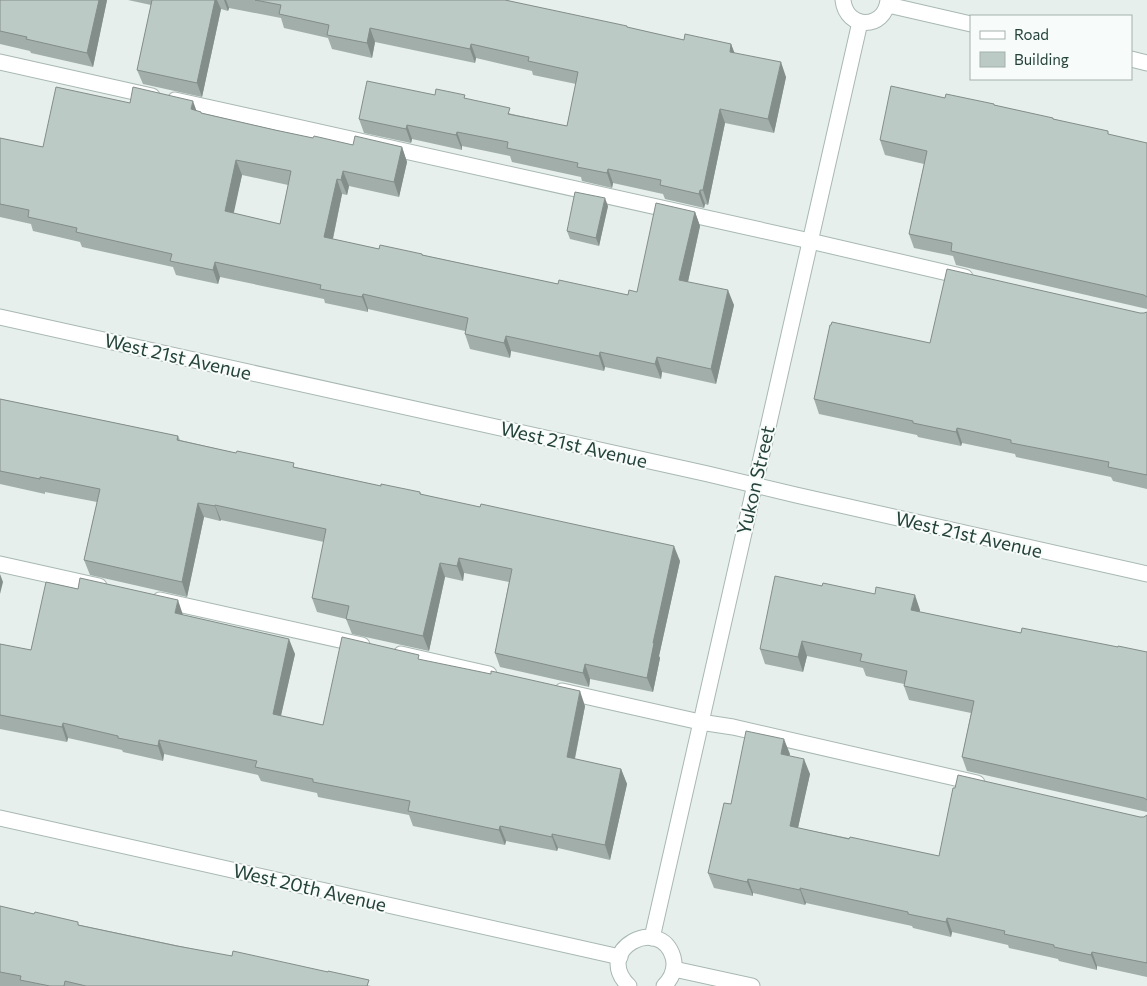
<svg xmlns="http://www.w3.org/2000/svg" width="1147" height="986" font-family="Commissioner,sans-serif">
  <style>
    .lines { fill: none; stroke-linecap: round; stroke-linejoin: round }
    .lane-casing { stroke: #a8b8b2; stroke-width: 17 }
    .street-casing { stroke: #a8b8b2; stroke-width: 17 }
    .lane { stroke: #fff; stroke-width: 15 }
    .street { stroke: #fff; stroke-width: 15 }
    .wall { fill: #a1aea9; fill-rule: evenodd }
    .shaded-wall { fill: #838d89 }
    .building { fill: #bbcac4; stroke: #838d89; fill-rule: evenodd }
    .labels { text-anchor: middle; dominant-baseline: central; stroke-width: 4; stroke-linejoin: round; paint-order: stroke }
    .street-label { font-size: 19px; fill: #24423a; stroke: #f7fbf9 }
  </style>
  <rect width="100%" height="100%" fill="#e6efeb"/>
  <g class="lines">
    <defs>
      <g id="lane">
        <polyline points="0,62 152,96"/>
        <polyline points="175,100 810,241 965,277"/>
        <polyline points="0,564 99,586"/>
        <polyline points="160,600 362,645"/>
        <polyline points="401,654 489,674"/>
        <polyline points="562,691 700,722 733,727 977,783"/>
      </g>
      <g id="street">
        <path d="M843 0C846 30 885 30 888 0"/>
        <polyline points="888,5 971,24"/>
        <polyline points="1131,59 1147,63"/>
        <polyline points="0,317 708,474 796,495 1147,574"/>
        <polyline points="0,818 620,957"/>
        <polyline points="652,938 860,22"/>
        <polyline points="674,969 752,986"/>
        <path d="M629 986C592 950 660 914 673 957 676 968 672 978 664 986"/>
      </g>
    </defs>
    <use href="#lane" class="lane-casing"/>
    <use href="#street" class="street-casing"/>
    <use href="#lane" class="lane"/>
    <use href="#street" class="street"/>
  </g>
  <g class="wall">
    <polygon points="0,0 107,0 93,67 31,53 30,51 0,44"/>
    <polygon points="128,0 505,0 684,40 731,44 734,53 786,77 774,133 725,123 708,205 705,204 704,208 665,199 663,194 613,183 612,188 582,181 581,177 512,162 510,156 462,146 462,150 412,139 411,143 364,133 359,119 435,95 466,99 512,114 567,126 576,84 533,75 532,71 476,58 475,63 375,42 372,58 332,49 328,38 284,28 281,18 229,8 228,11 221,9 202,97 143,84 137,70 151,5"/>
    <polygon points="945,98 994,104 994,105 1054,119 1110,135 1147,143 1147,309 956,265 953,256 914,248 909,234 924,164 885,155 880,140"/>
    <path d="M130 103 196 111 202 113 275 130 313 138 353 145 402 147 407 162 399 197 349 186 347 195 342 194 333 239 379 249 422 254 423 255 558 284 628 295 637 292 695 212 700 226 688 282 734 305 716 384 662 372 661 379 605 367 604 371 511 351 510 358 470 349 465 334V331L368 309V312L325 303 324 299 220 277 218 284 176 275 173 267 82 247 80 242 33 231 31 224 0 217V138L43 147ZM242 175 288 185 280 224 233 213Z"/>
    <polygon points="608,206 599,246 570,239 567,231"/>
    <polygon points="1147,312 1147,489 1113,481 1111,477 1016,457 1015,454 962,443 961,446 918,437 917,435 819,414 814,399 930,343 1144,313"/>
    <polygon points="0,399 178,436 180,440 295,467 381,486 420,492 421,494 680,561 659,656 660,658 653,692 590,679 589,687 500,667 495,653 509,582 464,573 463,581 445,577 429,651 352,634 346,619 317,612 312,598 324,542 221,520 220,521 204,517 187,597 90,575 84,560 97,502 45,492 45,494 0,484"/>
    <polygon points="822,586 920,610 919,612 1021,633 1147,652 1147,812 967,771 962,757 971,713 909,700 904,686 904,684 866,676 863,668 807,656 803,672 765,664 760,649"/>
    <polygon points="183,615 295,654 281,716 323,725 421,660 585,706 575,759 621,769 627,784 610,860 558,848 557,851 506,841 505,845 413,826 409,815 318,797 317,793 261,781 258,775 164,754 163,761 123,752 122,750 68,738 67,742 0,729 0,644 31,650"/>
    <polygon points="790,754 789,756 810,774 798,828 939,856 1140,817 1144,817 1147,815 1147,977 1097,966 1097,970 1059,961 1058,959 1009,948 1008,945 952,932 951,937 913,928 912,926 806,903 805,905 753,893 753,896 714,888 708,873 731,804"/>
    <polygon points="0,906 80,925 371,986 0,986"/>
  </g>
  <g class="shaded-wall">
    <polygon points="99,0 107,0 93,67 87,53"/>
    <polygon points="215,0 217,0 221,9 202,97 197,83"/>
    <polygon points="224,0 226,0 229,8 228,11"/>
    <polygon points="370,28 375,42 372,58 367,43"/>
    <polygon points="471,44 476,58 475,63 470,49"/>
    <polygon points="731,44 737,59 730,52"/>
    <polygon points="781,62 786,77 774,133 768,119"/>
    <polygon points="193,101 198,115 191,109"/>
    <polygon points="720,109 725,123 708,205 703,190"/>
    <polygon points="407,125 412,139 411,143 406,129"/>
    <polygon points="457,132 462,146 462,150 456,135"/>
    <polygon points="402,147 407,162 399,197 394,182"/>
    <polygon points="236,160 242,175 231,226 225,211"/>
    <polygon points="608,169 613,183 612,188 607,173"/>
    <polygon points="343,171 349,186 347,195 341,180"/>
    <polygon points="337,179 342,194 330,252 324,237"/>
    <polygon points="700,190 705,204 704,208 699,194"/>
    <polygon points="605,198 608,206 599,246 596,238"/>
    <polygon points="695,212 700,226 685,295 679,280"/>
    <polygon points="215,262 220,277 218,284 213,270"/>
    <polygon points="728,290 734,305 716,384 711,369"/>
    <polygon points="363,294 368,309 368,312 362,297"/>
    <polygon points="506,336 511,351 510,358 504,343"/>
    <polygon points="600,352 605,367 604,371 599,356"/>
    <polygon points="657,357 662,372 661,379 655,364"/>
    <polygon points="957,428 962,443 961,446 956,432"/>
    <polygon points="198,503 204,517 187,597 182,582"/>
    <polygon points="215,505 221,520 220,521 215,506"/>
    <polygon points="674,546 680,561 659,656 660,658 653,692 647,678 653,643"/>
    <polygon points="459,558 464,573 463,581 457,566"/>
    <polygon points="440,563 445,577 429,651 423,636"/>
    <polygon points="0,574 3,582 0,594"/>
    <polygon points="915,595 920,610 917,625 911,610"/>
    <polygon points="178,600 183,615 175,613"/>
    <polygon points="289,639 295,654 278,728 273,714"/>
    <polygon points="802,641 807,656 803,672 798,657"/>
    <polygon points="585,664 590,679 589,687 583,673"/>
    <polygon points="580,691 585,706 572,772 567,757"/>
    <polygon points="63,723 68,738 67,742 62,727"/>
    <polygon points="784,739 790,754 786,768 781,754"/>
    <polygon points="159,740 164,754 163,761 158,746"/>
    <polygon points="804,759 810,774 795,841 790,826"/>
    <polygon points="621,769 627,784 610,860 605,845"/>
    <polygon points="500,826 506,841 505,845 499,830"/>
    <polygon points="552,834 558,848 557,851 552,837"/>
    <polygon points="748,879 753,893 753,896 747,882"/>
    <polygon points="800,888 806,903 805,905 800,890"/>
    <polygon points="947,918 952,932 951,937 946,922"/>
    <polygon points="1092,952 1097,966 1097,970 1091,955"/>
  </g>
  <g class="building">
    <polygon points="0,0 99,0 87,53 26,39 27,37 0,31"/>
    <polygon points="152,0 215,0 197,83 137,70"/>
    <polygon points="255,0 505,0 627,26 627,27 684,40 685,34 731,44 730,52 781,62 768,119 720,109 703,190 700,190 699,194 660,185 661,180 608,169 607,173 577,167 578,163 507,148 508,142 457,132 456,135 407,125 406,129 359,119 367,81 435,95 436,89 465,95 464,98 510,108 508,114 567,126 578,72 528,61 529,57 471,44 470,49 370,28 367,43 327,35 329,25 279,14 281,5"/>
    <polygon points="891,86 945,98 946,94 994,104 994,105 1053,118 1053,119 1108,131 1108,134 1147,143 1147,297 1144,295 951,251 952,243 909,234 927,151 880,140"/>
    <path d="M56 87 130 103 133 87 193 101 191 109 201 112V113L275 130 313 138 314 136 353 145 355 136 402 147 394 182 343 171 341 180 337 179 324 237 379 249 380 245 422 254V255L558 284 559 280 628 295 629 290 637 292 656 203 695 212 679 280 728 290 711 369 657 357 655 364 600 352 599 356 506 336 504 343 465 334 468 318 363 294 362 297 320 289 321 285 215 262 213 270 170 261 172 254 76 232 77 228 28 217 29 210 0 204V138L43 147ZM236 160 291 171 280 224 225 211Z"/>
    <polygon points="575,192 605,198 596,238 567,231"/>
    <polygon points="947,269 1140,313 1144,313 1147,312 1147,475 1108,467 1109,462 1011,443 1011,440 957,428 956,432 913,423 913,421 814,399 830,325 831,325 832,322 930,343"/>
    <polygon points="0,399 178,436 177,440 236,453 237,451 294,463 293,467 381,486 381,484 420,492 420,494 480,507 481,504 674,546 653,643 654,643 647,678 585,664 583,673 495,653 512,569 459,558 457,566 440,563 423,636 346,619 349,606 312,598 326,529 215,505 215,506 198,503 182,582 84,560 100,489 40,477 40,479 0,471"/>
    <polygon points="775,576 822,586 823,583 875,594 876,587 915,595 911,610 1021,633 1022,628 1118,647 1118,646 1147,652 1147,800 1144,798 962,757 974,701 904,686 907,671 860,661 862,654 802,641 798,657 760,649"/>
    <polygon points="80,578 178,600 175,613 289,639 273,714 323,725 342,637 419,655 418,659 491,674 491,671 580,691 567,757 621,769 605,845 552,834 552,837 500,826 499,830 408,811 410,801 313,782 313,779 255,767 257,761 159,740 158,746 118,738 118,736 63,723 62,727 0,715 0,644 31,650 46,582 78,589"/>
    <polygon points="746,731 784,739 781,754 804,759 790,826 849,839 850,837 939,856 953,788 955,788 958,775 1140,817 1144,817 1147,815 1147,963 1092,952 1091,955 1054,947 1054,945 1004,934 1005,931 947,918 946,922 908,914 908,912 800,888 800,890 748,879 747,882 708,873 724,803 731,804"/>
    <polygon points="0,906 34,914 35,912 78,922 78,925 177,946 232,956 233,951 328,972 328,971 369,980 367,986 86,986 65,981 64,986 50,986 20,980 21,976 0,972"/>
  </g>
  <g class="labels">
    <g class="street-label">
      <text transform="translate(178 356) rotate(13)">West 21st Avenue</text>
      <text transform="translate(574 444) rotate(13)">West 21st Avenue</text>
      <text transform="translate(755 480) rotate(-77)">Yukon Street</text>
      <text transform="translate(969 534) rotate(13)">West 21st Avenue</text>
      <text transform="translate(310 887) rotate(13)">West 20th Avenue</text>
    </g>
  </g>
  <rect x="970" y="15" width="162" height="65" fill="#f7fbf9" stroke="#a3b1ad"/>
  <rect x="980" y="31" width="25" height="8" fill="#ffffff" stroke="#a3b1ad"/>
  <text x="1014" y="40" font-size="15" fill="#24423a">Road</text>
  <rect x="980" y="52" width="25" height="15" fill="#bbcac4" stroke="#a3b1ad"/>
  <text x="1014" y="65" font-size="15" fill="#24423a">Building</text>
</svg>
